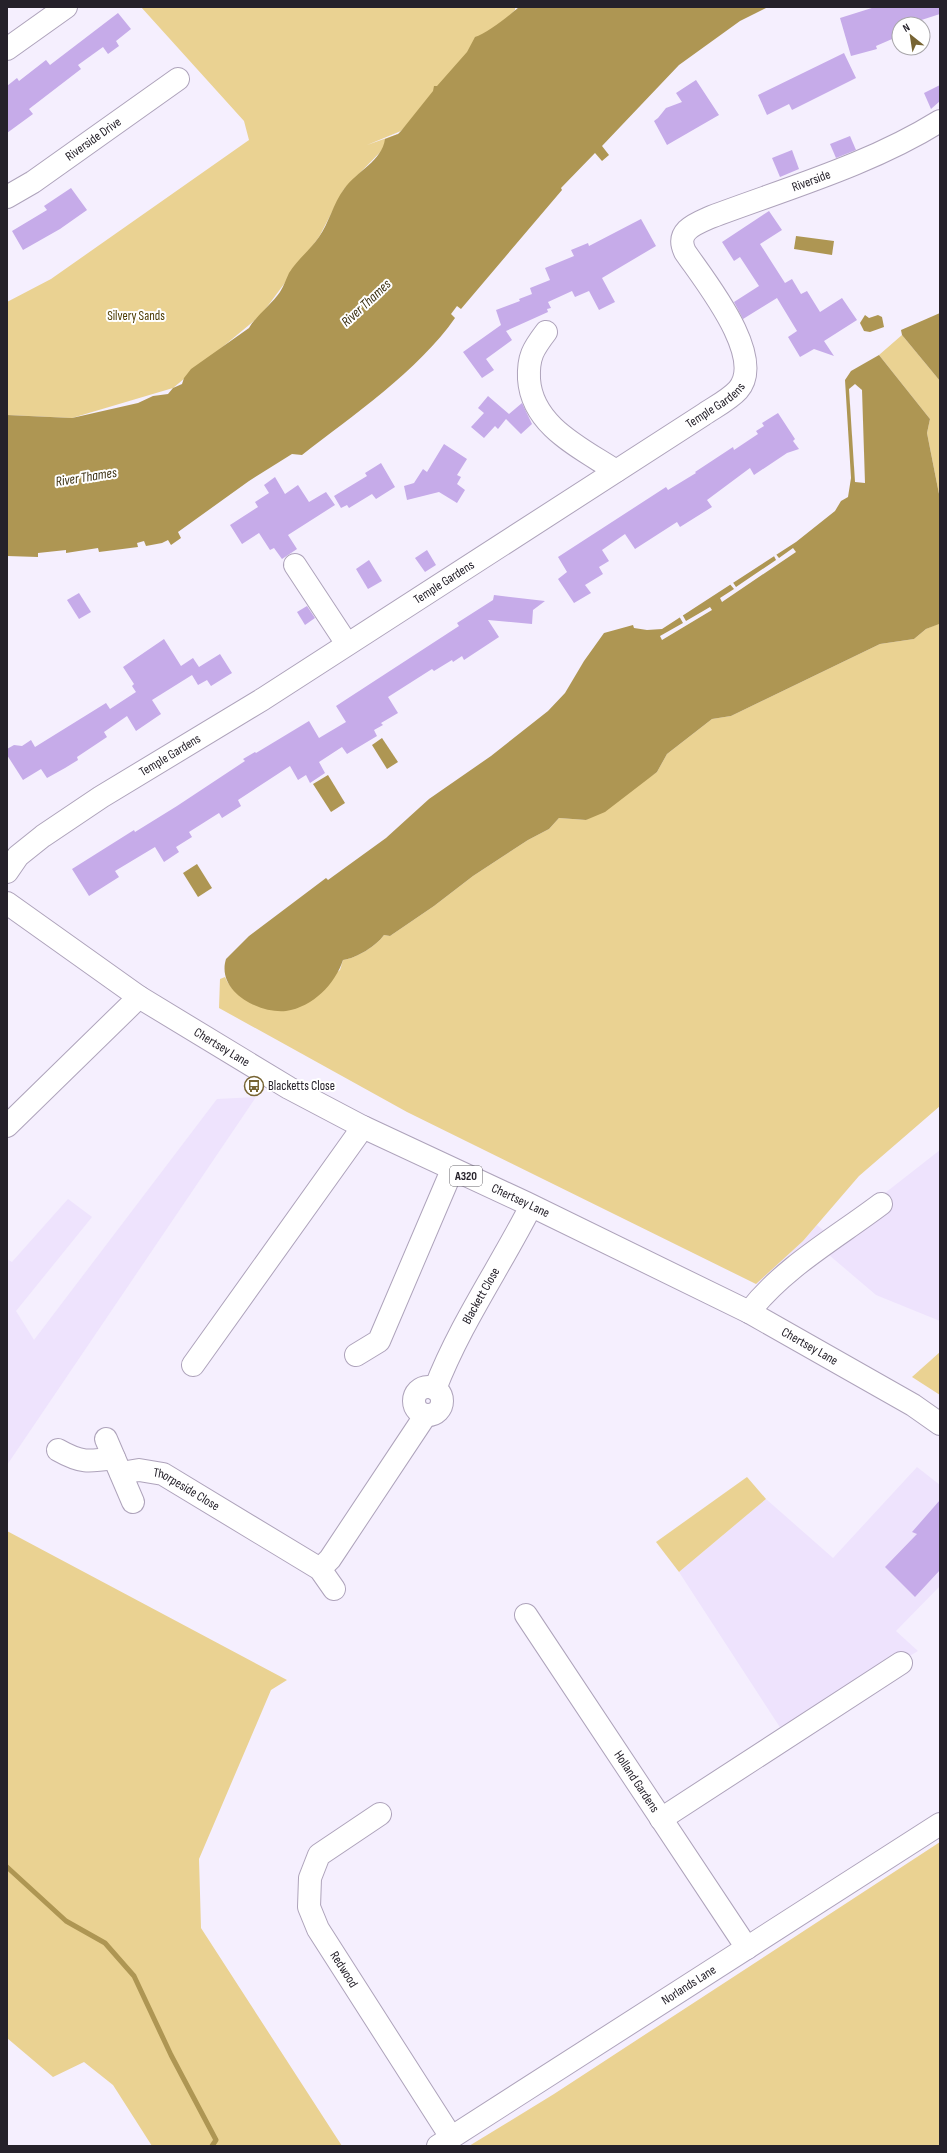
<svg xmlns="http://www.w3.org/2000/svg" width="947" height="2153" font-family="'Sofia Sans Condensed',sans-serif">
  <style>
    .built { fill: #eee3fd }
    .green { fill: #ead292 }
    .water { fill: #ae9653 }
    .pier { fill: #f5effe }
    .lines { fill: none; stroke-linecap: round; stroke-linejoin: round }
    .stream { stroke: #ae9653; stroke-width: 5 }
    .building { fill: #c6abe9 }
    .minor-casing { stroke: #aea3bb; stroke-width: 24 }
    .major-casing { stroke: #aea3bb; stroke-width: 24 }
    .minor { stroke: #fff; stroke-width: 22 }
    .major { stroke: #fff; stroke-width: 22 }
    .labels { text-anchor: middle; dominant-baseline: central; stroke-width: 4; stroke-linejoin: round; paint-order: stroke }
    .shield { fill: #fff; stroke: #66646a; stroke-width: 1 }
    .shield-label { font-size: 12px; font-weight: bold; fill: #25212a }
    .street-label { font-size: 13px; fill: #25212a; stroke: #fff }
    .park-label { font-size: 13px; fill: #4c3b02; stroke: #fff }
    .poi-label { font-size: 13px; fill: #25212a; stroke: #fff; text-anchor: start }
    .water-label { font-size: 14px; font-style: italic; fill: #3b3011; stroke: #fff }
  </style>
  <rect width="100%" height="100%" fill="#f5effe"/>
  <g class="built">
    <polygon points="256,1097 7,1465 7,1259 12,1262 68,1199 92,1217 16,1311 34,1340 217,1099"/>
    <polygon points="940,1150 940,1321 876,1295 829,1255 775,1296 756,1284 803,1241 817,1225 830,1236"/>
    <polygon points="917,1467 940,1485 940,1586 896,1631 918,1651 783,1732 679,1572 766,1499 833,1558"/>
  </g>
  <g class="green">
    <polygon points="141,7 515,7 515,10 401,131 367,145 398,134 344,189 319,237 261,315 173,388 72,418 7,415 7,302 51,279 249,140 244,121"/>
    <polygon points="902,335 940,381 940,499 927,433 930,419 879,355"/>
    <path d="M940 623V1106L859 1176 803 1241 756 1284 407 1112 219 1008 220 979 225 977C235 1000 261 1008 285 1011L340 970 343 960C357 958 376 946 384 935L390 936 434 906 473 876 528 840 549 829 559 818 586 820 657 772 667 754 712 719 731 716 880 644 914 639 926 629Z"/>
    <polygon points="940,1352 940,1395 912,1377"/>
    <polygon points="747,1477 766,1499 679,1572 656,1542"/>
    <polygon points="7,1531 287,1680 271,1690 199,1859 201,1928 342,2146 152,2146 113,2085 84,2062 53,2077 7,2038"/>
    <polygon points="940,1842 940,2146 469,2146 554,2094"/>
  </g>
  <g class="water">
    <path d="M519 7H768L740 21 679 65 602 146 609 155 602 161 595 153 561 188 562 190 461 309 457 306 451 314 455 318C419 370 352 416 302 455L292 454 249 481 178 532 181 538 171 545 168 540 162 543 146 546 144 541 137 543 138 547 99 552 98 548 66 553V550L38 553V557L7 556V415L72 418 138 403 153 396 168 394 173 388 182 384 184 378 191 369 249 328C255 317 272 304 280 292 284 286 286 279 289 273 297 260 310 250 319 237 329 223 333 204 344 189 357 171 382 161 385 139L398 134 401 131 433 91 434 86H437L467 52 475 37C486 34 510 15 519 7Z"/>
    <polygon points="796,236 834,241 832,255 794,249"/>
    <polygon points="940,313 940,381 902,335 901,330"/>
    <polygon points="865,315 869,318 878,315 882,317 884,327 870,332 864,331 860,323"/>
    <path d="M879 355 930 419 927 433 940 499 939 624 926 629 914 639 880 644 731 716 712 719 667 754 657 772 605 812 586 820 559 818 549 829 528 840 473 876 434 906 390 936 384 935C376 946 357 958 343 960 335 984 313 1007 286 1011 259 1014 216 991 226 959L249 936 326 878 328 880 386 838 429 799 491 756 548 711 565 693 584 661 604 633 633 625 634 628 647 630 662 629 796 542 835 511 841 501 848 497 851 478 845 380 851 371Z"/>
    <polygon points="382,738 398,762 387,769 372,745"/>
    <polygon points="328,775 345,803 331,812 313,784"/>
    <polygon points="197,864 212,888 198,897 183,873"/>
  </g>
  <g class="pier">
    <polygon points="855,384 862,390 865,483 855,482 849,389"/>
    <polygon points="793,548 796,552 722,602 720,598 734,589 729,583 732,581 736,587 776,560 773,554 775,553 779,558"/>
    <polygon points="710,607 712,610 662,640 660,636 683,623 679,616 682,614 686,621"/>
  </g>
  <g class="lines">
    <polyline class="stream" points="7,1867 66,1921 105,1943 134,1976 171,2055 216,2140 212,2146"/>
  </g>
  <g class="building">
    <polygon points="875,7 940,7 940,14 909,24 899,24 899,36 876,46 877,49 851,56 840,18"/>
    <polygon points="118,13 131,29 116,41 119,46 108,54 103,47 78,65 81,69 29,109 33,114 7,133 7,86 17,78 19,81 46,60 50,65"/>
    <polygon points="844,53 856,78 792,110 789,104 767,115 758,95"/>
    <polygon points="696,80 719,115 667,145 654,121 658,118 666,108 682,102 676,93"/>
    <polygon points="940,85 940,101 931,109 924,93"/>
    <polygon points="850,136 856,150 836,158 830,144"/>
    <polygon points="792,150 799,169 780,177 772,158"/>
    <polygon points="71,188 87,210 60,229 23,250 12,231 47,210 44,206"/>
    <polygon points="769,211 782,230 760,244 785,283 792,279 801,294 807,291 820,312 842,298 857,320 824,341 834,356 814,349 800,357 788,337 797,331 777,298 743,319 734,302 759,286 740,257 734,261 722,242"/>
    <polygon points="641,219 656,246 602,278 615,302 599,310 589,291 575,297 572,291 548,302 551,308 547,309 548,312 506,331 512,340 486,359 494,370 482,378 463,352 501,325 496,310 520,301 519,299 532,294 530,288 550,280 545,268 574,256 571,250 588,243 589,246"/>
    <polygon points="488,396 509,414 522,403 532,424 521,434 506,419 498,429 495,426 484,438 471,427 484,413 478,408"/>
    <polygon points="778,413 795,439 793,441 799,449 787,453 754,475 750,468 707,500 712,507 680,527 677,522 635,549 625,534 602,550 609,561 599,567 603,574 585,585 591,593 574,603 558,579 567,572 558,557 666,487 668,490 696,473 695,472 733,447 734,450 758,434 756,431 764,426 762,423"/>
    <polygon points="444,444 467,459 457,475 461,477 457,484 465,490 457,503 439,492 407,500 404,486 414,483 423,469 427,472"/>
    <polygon points="381,463 395,487 376,499 372,494 349,508 347,505 341,508 334,496 367,476 365,473"/>
    <polygon points="275,477 285,494 298,485 309,502 326,492 335,505 288,535 297,549 282,559 274,548 270,550 259,533 242,544 230,525 258,507 255,502 269,493 264,485"/>
    <polygon points="427,550 436,565 425,572 415,558"/>
    <polygon points="369,560 382,581 368,589 356,569"/>
    <polygon points="79,593 91,612 79,619 67,600"/>
    <polygon points="494,595 545,601 533,610 532,624 488,620 499,637 464,660 462,656 453,662 452,660 434,671 432,669 388,697 398,713 381,723 383,725 374,730 377,736 347,754 342,747 319,762 325,773 310,783 306,775 298,780 290,766 238,800 241,806 222,818 219,813 189,832 192,837 176,847 179,852 164,862 155,847 115,871 119,877 89,896 72,869 134,830 135,832 177,806 245,761 243,759 255,752 256,753 309,721 319,738 346,722 336,706 459,626 457,623 493,600"/>
    <polygon points="307,606 315,618 305,625 297,612"/>
    <polygon points="164,639 181,666 193,658 199,667 220,654 232,673 211,686 207,680 198,685 192,675 152,700 161,714 136,731 127,716 104,732 107,737 77,757 78,760 65,768 47,778 41,769 23,780 7,755 7,749 14,745 22,746 31,740 35,747 106,703 110,709 136,692 132,686 134,684 123,667"/>
    <polygon points="940,1500 940,1570 915,1597 885,1567 917,1534 912,1532"/>
  </g>
  <g class="lines">
    <defs>
      <g id="minor">
        <polyline points="7,49 66,7"/>
        <path id="s1" d="M7 197 33 182 178 79"/>
        <path d="M546 332C533 349 528 357 529 379 532 426 581 448 616 471"/>
        <polyline points="295,565 347,644"/>
        <path id="s2" d="M7 872 18 856 43 836 101 797 263 699 703 415C713 408 729 400 738 390 767 357 704 280 685 252 675 231 695 224 711 217 788 188 869 165 940 121"/>
        <polyline points="7,1126 139,997"/>
        <path d="M749 1312C784 1267 836 1238 881 1204"/>
        <polyline points="356,1355 379,1341 452,1170"/>
        <polyline points="193,1365 363,1127"/>
        <circle cx="428" cy="1401" r="14"/>
        <path id="s3" d="M435 1389C460 1324 500 1267 531 1206"/>
        <polyline points="106,1439 133,1502"/>
        <path d="M58 1450C81 1463 88 1462 114 1458"/>
        <path id="s4" d="M121 1473 139 1470 163 1474 320 1569 334 1589"/>
        <polyline points="320,1569 330,1559 425,1416"/>
        <path id="s5" d="M526 1615 747 1948"/>
        <path id="s6" d="M380 1814 319 1855 310 1878 309 1907 318 1929 451 2137"/>
        <polyline points="661,1819 901,1663"/>
        <path id="s7" d="M438 2146 940 1824"/>
      </g>
      <g id="major">
        <path id="s8" d="M7 903 139 997 289 1088 363 1127 526 1203 749 1312 913 1405 940 1424"/>
      </g>
    </defs>
    <use href="#minor" class="minor-casing"/>
    <use href="#major" class="major-casing"/>
    <use href="#minor" class="minor"/>
    <use href="#major" class="major"/>
  </g>
  <defs>
    <symbol id="bus-ring" viewBox="-11 -11 22 22"><circle r="9.5" fill="#fff" stroke="#776433" stroke-width="1.5"/><path d="M-5-6H5V4H4V6H2V4H-2V6H-4V4H-5ZM-3.5-4V0h7V-4ZM-3.5 1.2v1.5H-2V1.2ZM2 1.2v1.5H3.5V1.2Z" fill="#776433"/></symbol>
  </defs>
  <g fill-rule="evenodd">
    <use href="#bus-ring" x="243" y="1075" width="22" height="22"/>
  </g>
  <g class="labels">
    <rect class="shield" x="450" y="1166" width="32" height="20" rx="3"/>
    <g class="shield-label">
      <text x="466" y="1176">A320</text>
    </g>
    <g class="street-label">
      <text stroke="none"><textPath href="#s1" startOffset="104">Riverside Drive</textPath></text>
      <text stroke="none"><textPath href="#s2" startOffset="1191">Riverside</textPath></text>
      <text stroke="none"><textPath href="#s2" startOffset="850">Temple Gardens</textPath></text>
      <text stroke="none"><textPath href="#s2" startOffset="526">Temple Gardens</textPath></text>
      <text stroke="none"><textPath href="#s2" startOffset="202">Temple Gardens</textPath></text>
      <text stroke="none"><textPath href="#s8" startOffset="259">Chertsey Lane</textPath></text>
      <text stroke="none"><textPath href="#s8" startOffset="595">Chertsey Lane</textPath></text>
      <text stroke="none"><textPath href="#s3" startOffset="104">Blackett Close</textPath></text>
      <text stroke="none"><textPath href="#s8" startOffset="919">Chertsey Lane</textPath></text>
      <text stroke="none"><textPath href="#s4" startOffset="70">Thorpeside Close</textPath></text>
      <text stroke="none"><textPath href="#s5" startOffset="200">Holland Gardens</textPath></text>
      <text stroke="none"><textPath href="#s6" startOffset="199">Redwood</textPath></text>
      <text stroke="none"><textPath href="#s7" startOffset="298">Norlands Lane</textPath></text>
    </g>
    <g class="park-label">
      <text x="136" y="316">Silvery Sands</text>
    </g>
    <g class="poi-label">
      <text x="268" y="1086">Blacketts Close</text>
    </g>
    <g class="water-label">
      <text transform="translate(366 303) rotate(-43)">River Thames</text>
      <text transform="translate(86 477) rotate(-9)">River Thames</text>
    </g>
  </g>
  <rect width="947" height="2153" fill="none" stroke="#25212a" stroke-width="16"/>
  <g transform="translate(911 36) rotate(330)"><circle r="19" fill="#ffffff" stroke="#a8a6aa"/>
  <path d="M0-3L7 15L0 10L-7 15Z" fill="#776433"/>
  <text y="-6" font-size="11" font-weight="bold" text-anchor="middle" fill="#25212a">N</text>
  </g>
</svg>
